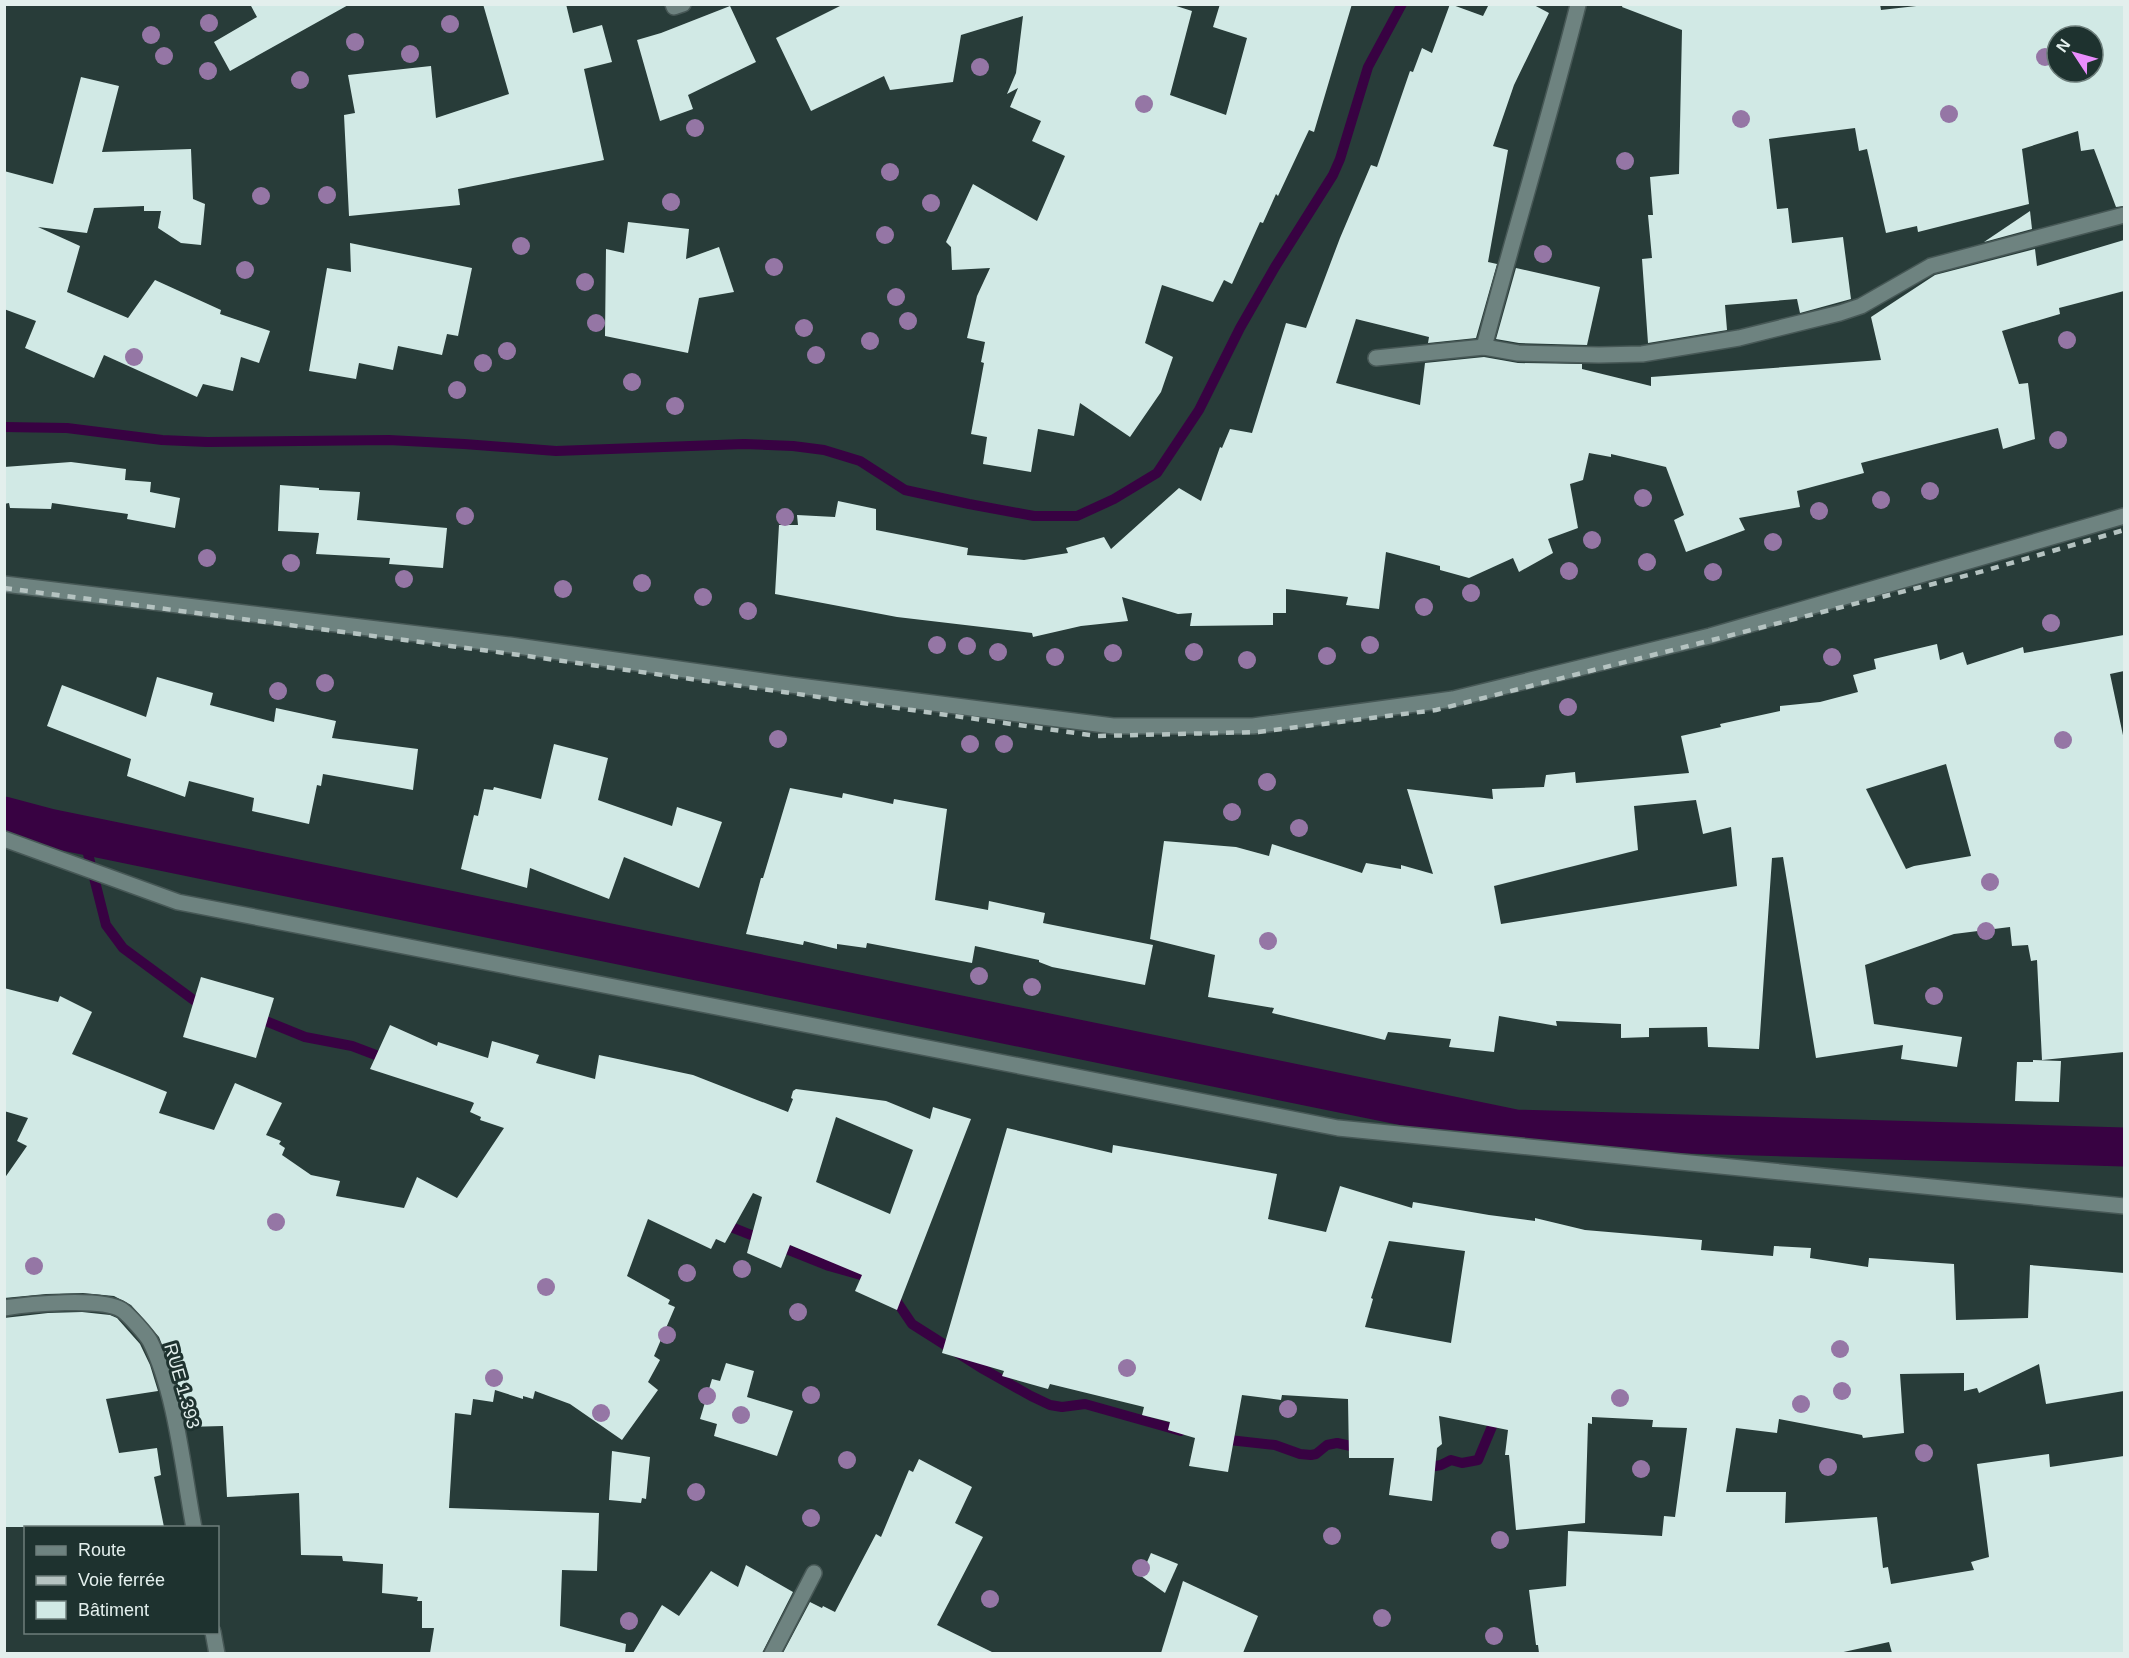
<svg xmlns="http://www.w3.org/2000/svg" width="2129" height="1658" font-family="Helvetica,sans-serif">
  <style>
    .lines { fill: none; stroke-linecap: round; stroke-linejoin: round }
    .stream { stroke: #380242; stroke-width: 10 }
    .canal { stroke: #380242; stroke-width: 39 }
    .building { fill: #d1e9e5; fill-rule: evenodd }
    .minor-casing { stroke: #475856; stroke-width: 18 }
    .minor { stroke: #6e8380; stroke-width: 15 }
    .rail { stroke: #b5c3c1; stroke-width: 4.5; stroke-dasharray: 8 8; stroke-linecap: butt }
    .tree { fill: #9576a5 }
    .labels { text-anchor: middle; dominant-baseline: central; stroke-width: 6; stroke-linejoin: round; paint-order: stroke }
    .street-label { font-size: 18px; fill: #e3efed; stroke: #1e322f }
  </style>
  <rect width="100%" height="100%" fill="#283c39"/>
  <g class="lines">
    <g class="stream">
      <polyline points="4,427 67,428 162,440 207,442 389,440 464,444 556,451 744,444 793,446 824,450 860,461 905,490 969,504 1034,516 1077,516 1114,499 1157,473 1199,410 1240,328 1275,267 1333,175 1340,159 1368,67 1402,4"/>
      <polyline points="83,834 106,925 123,948 195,1001 206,1006"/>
      <polyline points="256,1017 305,1037 352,1046 389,1060"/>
      <polyline points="721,1223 829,1266 875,1279"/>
      <polyline points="891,1293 912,1324 983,1369 1031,1396 1050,1405 1062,1407 1085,1404 1181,1431"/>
      <polyline points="1220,1439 1275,1445 1300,1454 1311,1455 1316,1454 1327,1445 1337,1443 1360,1448"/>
      <polyline points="1424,1468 1441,1465 1451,1460 1462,1463 1478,1460 1493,1424 1501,1416"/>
    </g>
    <polyline class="canal" points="4,816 49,828 1516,1129 2124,1147"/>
  </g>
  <g class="building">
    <polygon points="250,4 350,4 230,71 214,42 257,17"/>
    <polygon points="483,4 566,4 573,33 602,25 612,62 584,69 604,160 458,189 460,205 349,216 344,115 355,113 348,75 431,66 436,118 509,94"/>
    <polygon points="844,4 1170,4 1192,11 1170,95 1226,115 1247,38 1213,27 1220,4 1352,4 1314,132 1309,130 1278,196 1276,194 1263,223 1260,222 1232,284 1224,280 1213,302 1162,285 1145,343 1173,357 1161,392 1130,437 1080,403 1074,436 1038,429 1031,472 983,464 987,437 971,434 984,363 981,362 985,342 967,338 977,296 990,268 952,270 951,247 946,242 973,184 1037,221 1065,156 1032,141 1041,121 1010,107 1018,88 1007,94 1016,73 1023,16 961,35 953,82 890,90 884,76 811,111 776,38"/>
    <polygon points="1450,4 1483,16 1489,4 1532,4 1549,13 1514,85 1493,146 1508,150 1488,262 1497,264 1476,338 1428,343 1429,337 1356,319 1336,383 1420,405 1425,363 1484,357 1518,363 1582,364 1582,369 1651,386 1651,377 1881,360 1871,317 1935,275 2035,249 2037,266 2124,240 2124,291 2059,308 2060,314 2002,331 2019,384 2028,383 2035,439 2003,449 1998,428 1861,463 1864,473 1797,491 1800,507 1739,518 1745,530 1686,552 1674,520 1684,515 1666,467 1611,454 1611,457 1589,453 1583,480 1570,484 1578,528 1548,539 1553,553 1519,572 1513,558 1469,578 1440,570 1440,566 1386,552 1379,609 1346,605 1348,597 1286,589 1286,613 1273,613 1273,625 1190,626 1192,613 1178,614 1122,597 1128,621 1081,626 1033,637 1032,633 897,617 775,594 779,525 798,525 797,515 835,517 838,501 876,509 876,530 968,548 967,555 1024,560 1068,553 1066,548 1104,537 1111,549 1179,488 1201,501 1220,447 1222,448 1230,429 1252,433 1286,323 1306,328 1340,238 1371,165 1377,167 1410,71 1413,72 1422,48 1432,53"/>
    <path d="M1623 4H1880L1881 10 1934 4H2124V206L2116 207 2094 149 2081 151 2078 131 2022 149 2029 204 1918 232 1917 226 1886 233 1867 149 1859 151 1855 128 1769 139 1777 209 1788 208 1792 243 1843 237 1851 299 1800 313 1797 299 1725 305 1727 330 1648 343 1642 259 1652 258 1648 215H1653L1650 177 1679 174 1682 30 1622 7ZM2057 36H2093V72H2057Z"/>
    <polygon points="730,6 756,62 688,95 693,109 660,121 637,40 661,33"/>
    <polygon points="81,77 119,86 102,152 191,149 193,199 205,204 201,245 181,243 158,228 161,211 144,211 144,206 94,208 87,233 38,227 80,246 67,292 128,318 155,280 221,310 220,314 270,331 259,363 241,357 233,391 203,384 197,397 104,355 94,378 25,348 36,321 4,309 4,171 53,184"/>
    <polygon points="2030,211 2032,229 1984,242"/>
    <polygon points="628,222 689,229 686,259 719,247 734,292 699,298 688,353 605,336 606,249 624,253"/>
    <polygon points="350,243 472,268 458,336 447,334 442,355 398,346 393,370 359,363 356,379 309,371 327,268 351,272"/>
    <polygon points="1516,268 1600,287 1587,345 1519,343 1496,339"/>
    <polygon points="71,462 126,469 125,480 151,482 150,492 180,498 175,528 127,519 128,514 52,503 51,509 10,508 9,503 4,504 4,467"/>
    <polygon points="280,485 319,488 319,490 360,492 357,520 447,528 443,568 389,564 390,558 316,554 319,533 278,531"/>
    <path d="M2124 635V671L2110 674 2124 740V1052L2042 1060 2037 960 2031 961 2028 945 2012 946 2010 927 1954 934 1865 965 1874 1024 1962 1037 1957 1067 1901 1059 1903 1045 1816 1058 1783 857 1772 858 1759 1049 1708 1047 1707 1027 1649 1028V1037L1621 1038V1024L1556 1021 1557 1026 1499 1016 1494 1052 1449 1047 1451 1039 1388 1032 1385 1040 1272 1013 1274 1008 1208 997 1215 955 1150 939 1164 841 1236 847 1269 856 1272 844 1362 873 1366 863 1401 869V865L1433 874 1407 789 1493 799 1492 789 1544 787 1546 775 1575 772 1576 783 1689 773 1681 736 1721 727 1720 724 1780 711V706L1820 702 1858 692 1853 675 1876 669 1874 659 1937 644 1940 660 1963 652 1967 665 2023 647 2024 653ZM1946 764 1971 856 1914 866 1906 869 1866 789ZM1696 800 1703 834 1731 827 1737 886 1501 924 1494 886 1638 850 1634 806Z"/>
    <polygon points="157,677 213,693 210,705 274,722 276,708 336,721 332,738 418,749 413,790 323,774 321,786 317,785 309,824 252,811 254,798 189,781 185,797 127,776 131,759 47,726 62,685 146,717"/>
    <polygon points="554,744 608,758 598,800 672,826 677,807 722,822 699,888 624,857 609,899 530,868 527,888 461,869 474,815 478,816 484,789 493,790 494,787 541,799"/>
    <polygon points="790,788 842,798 843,793 893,804 894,799 947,809 935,900 988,910 989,901 1045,913 1043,923 1153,945 1145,985 1052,967 1039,962 1039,960 975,946 972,963 867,943 866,948 837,944 837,949 804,941 803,945 746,934 761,878 763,878"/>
    <polygon points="201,977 274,998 256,1058 183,1037"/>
    <path d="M4 988 58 1002 60 996 92 1012 72 1054 167 1092 159 1113 214 1130 235 1083 282 1103 266 1135 281 1141 279 1144 285 1148 282 1155 311 1175 340 1181 336 1196 404 1208 417 1177 457 1198 504 1128 480 1120 481 1117 470 1112 474 1103 472 1102 370 1069 390 1025 437 1046 438 1042 488 1058 492 1041 539 1055 536 1063 595 1079 599 1055 693 1075 788 1112 793 1099 791 1098 793 1091 796 1089 886 1101 930 1119 933 1107 971 1119 897 1310 855 1291 862 1275 790 1245 781 1268 747 1253 762 1197 753 1193 725 1243 716 1239 711 1249 648 1219 627 1276 670 1300 668 1304 675 1307 654 1356 660 1360 648 1382 658 1390 622 1440 570 1404 535 1391 533 1399 523 1396V1399L495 1390 493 1402 473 1399 471 1415 455 1413 449 1508 599 1513 597 1571 562 1570 560 1626 626 1644 625 1653H430L434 1628H422V1601H417L418 1597 382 1593 383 1564 343 1561 342 1556 301 1555 299 1493 227 1497 223 1426 186 1427 179 1387 159 1337 131 1305 114 1296 83 1293 46 1294 4 1298V1179L27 1146 17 1141 28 1118 4 1111ZM836 1117 913 1150 890 1214 816 1182Z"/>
    <polygon points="2033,1060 2061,1061 2059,1102 2015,1101 2017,1062 2033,1062"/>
    <path d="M1007 1128 1112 1153 1113 1145 1277 1174 1268 1219 1326 1232 1340 1186 1412 1208 1413 1202 1489 1215 1535 1221V1218L1585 1230 1702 1240 1701 1250 1773 1256 1774 1246 1811 1248 1810 1258 1868 1267 1869 1258 1954 1264 1956 1320 2028 1318 2030 1265 2124 1273V1391L2046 1404 2039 1364 1979 1393 1977 1388 1964 1391V1373L1900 1374 1904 1433 1863 1438 1862 1435 1779 1419 1777 1433 1736 1428 1726 1492H1786L1785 1523 1877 1517 1883 1568 1888 1567 1891 1584 1974 1570 1971 1562 1989 1557 1977 1464 2049 1454 2050 1467 2124 1456V1653H1892L1889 1642 1839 1653H1539L1538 1645H1536L1529 1590 1566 1586 1568 1531 1662 1536 1664 1516 1675 1517 1687 1428 1652 1427 1653 1420 1592 1417V1424L1588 1423 1585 1523 1516 1530 1509 1455H1505L1508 1430 1439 1416 1442 1444 1437 1448 1432 1501 1389 1495 1394 1458H1349L1348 1399 1282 1395 1281 1400 1242 1395 1228 1472 1189 1466 1195 1438 1168 1430 1170 1422 1142 1415 1144 1407 1050 1384 1048 1389 1002 1376 1004 1371 942 1353ZM1389 1241 1465 1251 1451 1343 1365 1327 1373 1299 1371 1298Z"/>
    <polygon points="82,1312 110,1315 117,1318 140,1344 150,1365 158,1391 106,1399 119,1453 157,1448 161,1475 154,1477 164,1527 4,1527 4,1318 48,1313"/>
    <polygon points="726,1363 754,1371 747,1397 793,1411 777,1456 714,1436 717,1424 700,1419 712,1379 720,1381"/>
    <polygon points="612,1451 650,1457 646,1499 642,1498 641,1503 609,1500"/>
    <polygon points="919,1459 972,1487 955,1523 983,1537 937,1625 994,1653 783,1653 810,1602 822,1608 823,1606 835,1612 876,1534 881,1537 909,1470 913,1472"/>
    <polygon points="1151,1553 1178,1564 1165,1593 1141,1576"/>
    <polygon points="746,1565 793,1592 762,1653 633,1653 662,1605 679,1616 711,1571 738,1587"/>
    <polygon points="1183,1581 1258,1616 1243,1653 1161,1653"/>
  </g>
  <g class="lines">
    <defs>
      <g id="minor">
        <polyline points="673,4 674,7 683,4"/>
        <path d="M1484 347C1514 233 1549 120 1578 5"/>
        <polyline points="1376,358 1484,347 1518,353 1599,355 1642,354 1739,338 1840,313 1861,306 1931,266 2124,215"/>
        <polyline points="4,584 510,645 791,685 1113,726 1253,726 1453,699 1710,636 2124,516"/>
        <polyline points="4,839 178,902 1338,1128 2124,1206"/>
        <path d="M4 1308C29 1304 102 1297 122 1310 129 1315 146 1334 150 1341 176 1393 183 1470 194 1528"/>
        <polyline points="213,1632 217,1654"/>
        <polyline points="772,1654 814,1573"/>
      </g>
    </defs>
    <use href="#minor" class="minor-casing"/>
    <use href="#minor" class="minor"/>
    <polyline class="rail" points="4,588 520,655 1097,736 1258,732 1436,710 1984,571 2124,530"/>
  </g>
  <g class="tree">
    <circle cx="209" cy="23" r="9"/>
    <circle cx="450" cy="24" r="9"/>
    <circle cx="151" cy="35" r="9"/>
    <circle cx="355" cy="42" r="9"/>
    <circle cx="410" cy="54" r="9"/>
    <circle cx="164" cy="56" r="9"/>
    <circle cx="2045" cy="57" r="9"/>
    <circle cx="980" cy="67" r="9"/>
    <circle cx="208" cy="71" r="9"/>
    <circle cx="300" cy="80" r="9"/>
    <circle cx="1144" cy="104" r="9"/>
    <circle cx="1949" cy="114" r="9"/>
    <circle cx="1741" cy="119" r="9"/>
    <circle cx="695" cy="128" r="9"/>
    <circle cx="1625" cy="161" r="9"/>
    <circle cx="890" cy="172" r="9"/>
    <circle cx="327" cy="195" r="9"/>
    <circle cx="261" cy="196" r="9"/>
    <circle cx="671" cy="202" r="9"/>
    <circle cx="931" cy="203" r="9"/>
    <circle cx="885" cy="235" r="9"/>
    <circle cx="521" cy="246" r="9"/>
    <circle cx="1543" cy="254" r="9"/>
    <circle cx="774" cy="267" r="9"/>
    <circle cx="245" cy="270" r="9"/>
    <circle cx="585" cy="282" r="9"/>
    <circle cx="896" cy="297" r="9"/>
    <circle cx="908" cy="321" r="9"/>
    <circle cx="596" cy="323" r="9"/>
    <circle cx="804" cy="328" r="9"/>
    <circle cx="2067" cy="340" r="9"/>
    <circle cx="870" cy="341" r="9"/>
    <circle cx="507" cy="351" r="9"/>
    <circle cx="816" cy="355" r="9"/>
    <circle cx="134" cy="357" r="9"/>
    <circle cx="483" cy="363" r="9"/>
    <circle cx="632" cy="382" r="9"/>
    <circle cx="457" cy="390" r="9"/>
    <circle cx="675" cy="406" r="9"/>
    <circle cx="2058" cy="440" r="9"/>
    <circle cx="1930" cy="491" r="9"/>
    <circle cx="1643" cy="498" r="9"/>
    <circle cx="1881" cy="500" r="9"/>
    <circle cx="1819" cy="511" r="9"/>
    <circle cx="465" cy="516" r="9"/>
    <circle cx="785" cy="517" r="9"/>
    <circle cx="1592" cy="540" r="9"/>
    <circle cx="1773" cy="542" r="9"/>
    <circle cx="207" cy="558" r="9"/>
    <circle cx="1647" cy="562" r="9"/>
    <circle cx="291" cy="563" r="9"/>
    <circle cx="1569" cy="571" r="9"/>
    <circle cx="1713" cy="572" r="9"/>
    <circle cx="404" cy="579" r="9"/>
    <circle cx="642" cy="583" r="9"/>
    <circle cx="563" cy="589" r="9"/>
    <circle cx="1471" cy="593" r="9"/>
    <circle cx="703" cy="597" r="9"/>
    <circle cx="1424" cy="607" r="9"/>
    <circle cx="748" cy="611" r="9"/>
    <circle cx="2051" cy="623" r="9"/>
    <circle cx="937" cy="645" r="9"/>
    <circle cx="1370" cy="645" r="9"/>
    <circle cx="967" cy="646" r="9"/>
    <circle cx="998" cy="652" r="9"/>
    <circle cx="1194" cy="652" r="9"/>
    <circle cx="1113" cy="653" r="9"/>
    <circle cx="1327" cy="656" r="9"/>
    <circle cx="1055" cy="657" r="9"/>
    <circle cx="1832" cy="657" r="9"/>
    <circle cx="1247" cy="660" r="9"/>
    <circle cx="325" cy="683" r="9"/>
    <circle cx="278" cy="691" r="9"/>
    <circle cx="1568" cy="707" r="9"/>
    <circle cx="778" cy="739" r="9"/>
    <circle cx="2063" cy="740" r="9"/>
    <circle cx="970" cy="744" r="9"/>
    <circle cx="1004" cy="744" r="9"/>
    <circle cx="1267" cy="782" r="9"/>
    <circle cx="1232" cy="812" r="9"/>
    <circle cx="1299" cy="828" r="9"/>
    <circle cx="1990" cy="882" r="9"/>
    <circle cx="1986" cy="931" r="9"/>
    <circle cx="1268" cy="941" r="9"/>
    <circle cx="979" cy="976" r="9"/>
    <circle cx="1032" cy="987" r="9"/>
    <circle cx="1934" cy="996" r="9"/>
    <circle cx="276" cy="1222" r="9"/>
    <circle cx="34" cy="1266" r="9"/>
    <circle cx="742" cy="1269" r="9"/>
    <circle cx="687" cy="1273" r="9"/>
    <circle cx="546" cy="1287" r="9"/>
    <circle cx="798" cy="1312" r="9"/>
    <circle cx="667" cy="1335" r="9"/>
    <circle cx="1840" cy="1349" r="9"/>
    <circle cx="1127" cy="1368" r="9"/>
    <circle cx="494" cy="1378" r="9"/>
    <circle cx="1842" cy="1391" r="9"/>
    <circle cx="811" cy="1395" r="9"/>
    <circle cx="707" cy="1396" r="9"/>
    <circle cx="1620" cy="1398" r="9"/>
    <circle cx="1801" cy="1404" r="9"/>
    <circle cx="1288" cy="1409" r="9"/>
    <circle cx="601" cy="1413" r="9"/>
    <circle cx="741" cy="1415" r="9"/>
    <circle cx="1924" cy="1453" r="9"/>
    <circle cx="847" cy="1460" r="9"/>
    <circle cx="1828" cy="1467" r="9"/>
    <circle cx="1641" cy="1469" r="9"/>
    <circle cx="696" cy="1492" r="9"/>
    <circle cx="811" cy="1518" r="9"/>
    <circle cx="1332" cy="1536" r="9"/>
    <circle cx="1500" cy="1540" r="9"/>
    <circle cx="1141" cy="1568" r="9"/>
    <circle cx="990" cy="1599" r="9"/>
    <circle cx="1382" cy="1618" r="9"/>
    <circle cx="629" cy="1621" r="9"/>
    <circle cx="1494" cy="1636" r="9"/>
  </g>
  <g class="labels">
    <g class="street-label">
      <text transform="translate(182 1386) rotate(74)">RUE 1.393</text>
    </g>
  </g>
  <rect width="2129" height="1658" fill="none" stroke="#e3efed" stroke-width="12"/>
  <rect x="24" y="1526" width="195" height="108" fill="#1e322f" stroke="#6d7e7b" stroke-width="1.5"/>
  <rect x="36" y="1546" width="30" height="9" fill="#6e8380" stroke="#6d7e7b" stroke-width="1.5"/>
  <text x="78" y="1556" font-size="18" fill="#e3efed">Route</text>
  <rect x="36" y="1576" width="30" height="9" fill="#b5c3c1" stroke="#6d7e7b" stroke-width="1.5"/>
  <text x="78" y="1586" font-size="18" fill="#e3efed">Voie ferrée</text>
  <rect x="36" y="1601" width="30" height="18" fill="#d1e9e5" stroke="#6d7e7b" stroke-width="1.5"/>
  <text x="78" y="1616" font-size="18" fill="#e3efed">Bâtiment</text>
  <g transform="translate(2075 54) rotate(306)"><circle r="28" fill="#1e322f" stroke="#6d7e7b" stroke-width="1.5"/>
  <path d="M0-4.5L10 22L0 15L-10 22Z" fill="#ea8dfd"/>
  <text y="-9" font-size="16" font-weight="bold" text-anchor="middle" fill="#e3efed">N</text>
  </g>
</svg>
